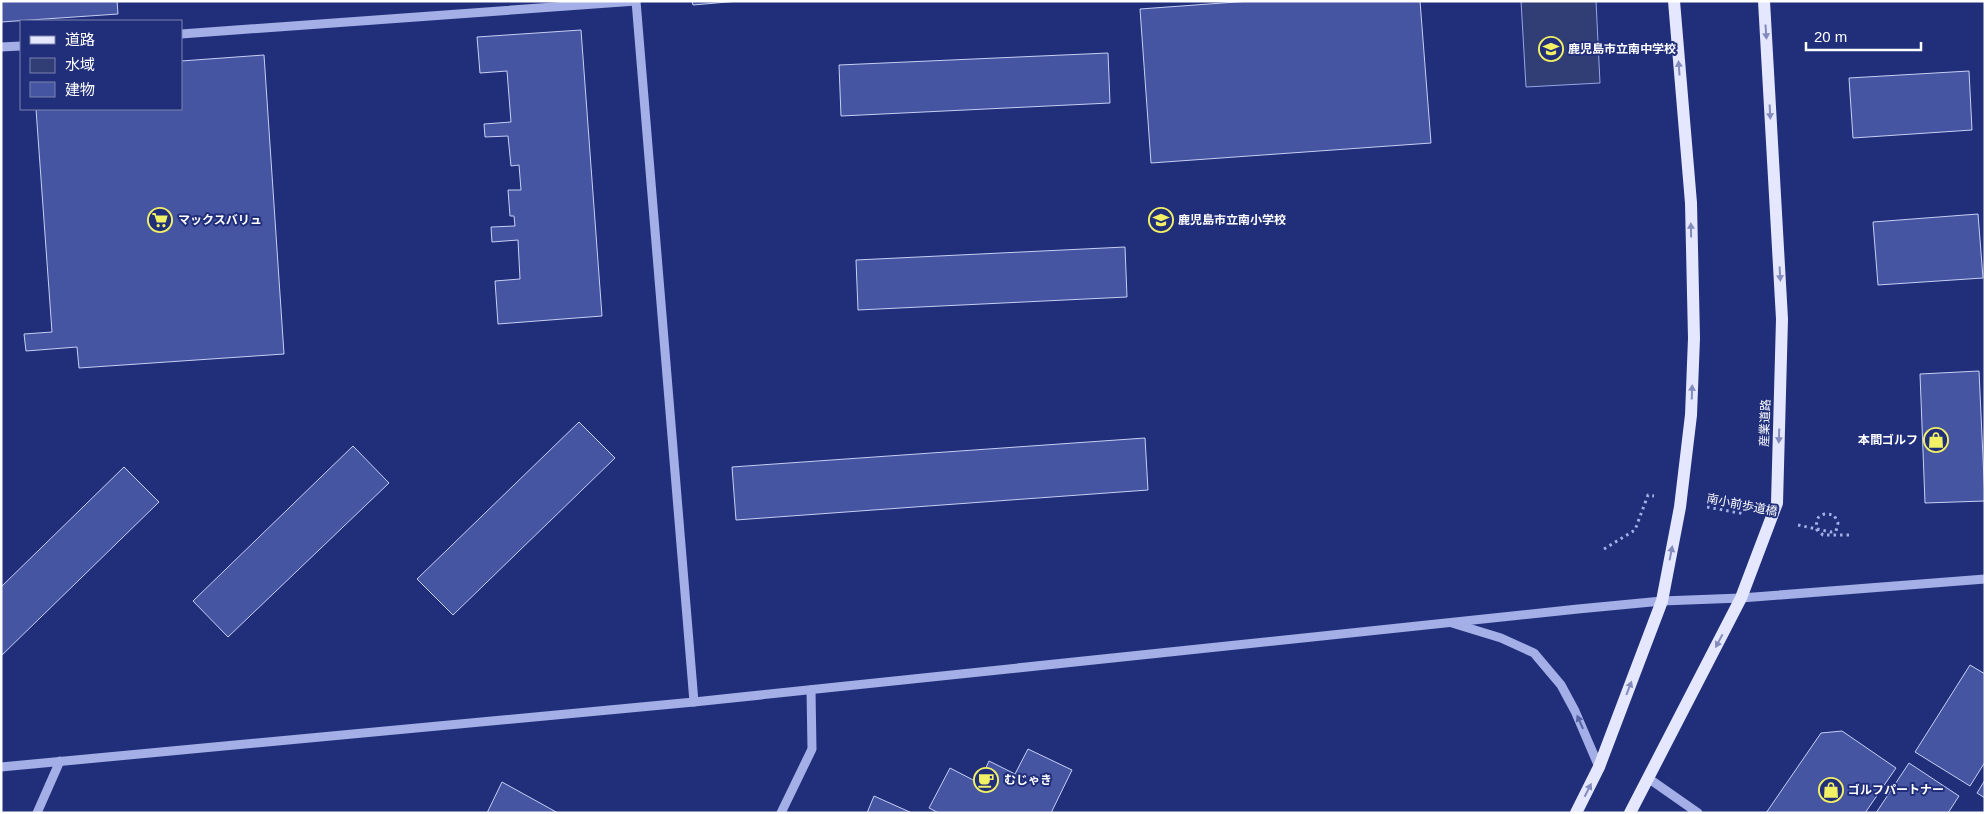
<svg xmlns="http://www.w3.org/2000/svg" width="1986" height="814" font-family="Helvetica,'Noto Sans JP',sans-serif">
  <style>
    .water { fill: #313d75; stroke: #97a6e7 }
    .building { fill: #4655a2; stroke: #c6cff4 }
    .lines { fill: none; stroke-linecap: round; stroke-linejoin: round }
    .path { stroke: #a3afe6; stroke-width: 3; stroke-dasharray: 2.5 4; stroke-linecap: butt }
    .minor { stroke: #a3afe6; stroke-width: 9 }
    .major { stroke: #e4e7fd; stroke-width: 12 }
    .oneway { fill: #828bbc }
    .oneway2 { fill: #5562a6 }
    .labels { text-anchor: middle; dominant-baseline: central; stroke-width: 4; stroke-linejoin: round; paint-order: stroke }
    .poi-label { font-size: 12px; font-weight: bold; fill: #fff; stroke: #212f7b; text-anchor: start }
    .street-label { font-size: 12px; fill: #fff; stroke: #212f7b }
  </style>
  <rect width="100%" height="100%" fill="#212f7b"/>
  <polygon class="water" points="1521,1 1596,1 1600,83 1526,87"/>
  <g class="building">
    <polygon points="1,1 117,1 118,14 1,22"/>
    <polygon points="692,1 739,1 693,5"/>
    <polygon points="1250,1 1420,1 1431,143 1151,163 1140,9"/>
    <polygon points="581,30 602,316 498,324 495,281 520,279 518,240 492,242 491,227 515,226 514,216 510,216 508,190 521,190 519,165 511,166 508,136 485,137 484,124 511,122 507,71 480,73 477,37"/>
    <polygon points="1108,53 1110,103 841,116 839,65"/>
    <polygon points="264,55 284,354 79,368 77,347 26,351 24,334 52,332 36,109 181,109 181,61"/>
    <polygon points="1969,71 1972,130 1853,138 1849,78"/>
    <polygon points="1978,214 1983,278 1878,285 1873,222"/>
    <polygon points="1125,247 1127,297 858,310 856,260"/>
    <polygon points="1979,371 1985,501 1925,503 1920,374"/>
    <polygon points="579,422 615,458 453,615 417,579"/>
    <polygon points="1145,438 1148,490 736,520 732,467"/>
    <polygon points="353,446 389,483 228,637 193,601"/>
    <polygon points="124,467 159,502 1,656 1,587"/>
    <polygon points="1970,665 1985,674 1985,762 1970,786 1915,752"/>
    <polygon points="1842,731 1896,768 1865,813 1766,813 1821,733"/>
    <polygon points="1028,749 1072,770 1051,813 939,813 929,808 950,768 979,783 989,761 1015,774"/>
    <polygon points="1909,763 1959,796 1948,813 1876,813"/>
    <polygon points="1985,780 1985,798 1977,793"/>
    <polygon points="502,782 558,813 487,813"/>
    <polygon points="874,796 912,813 867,813"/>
  </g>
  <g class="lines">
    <g class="path">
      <polyline points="1707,507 1745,514"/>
      <path d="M1798 525 1831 532 1836 531 1838 523 1834 515C1820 512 1815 516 1817 530L1823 535H1850"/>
      <polyline points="1604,549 1635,530 1648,495 1654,496"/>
    </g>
    <g class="minor">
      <polyline points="636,1 694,702"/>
      <polyline points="181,34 636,1"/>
      <polyline points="1,47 21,46"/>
      <polyline points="1452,623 1501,638 1534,653 1561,685 1575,711 1599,767"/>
      <polyline points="1,767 694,702 1578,609 1662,601 1741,598 1985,579"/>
      <polyline points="1648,778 1698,813"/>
      <polyline points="37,813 60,761"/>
      <polyline points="781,813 812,749 811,690"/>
    </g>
    <g class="major">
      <polyline points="1576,813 1599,767 1662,601 1680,507 1691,415 1694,338 1691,203 1674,1"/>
      <polyline points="1630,813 1741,598 1777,503 1782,319 1764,1"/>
    </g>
  </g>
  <defs><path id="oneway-solid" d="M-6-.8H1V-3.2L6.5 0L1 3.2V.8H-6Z" transform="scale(1.25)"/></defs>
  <g class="oneway">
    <use href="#oneway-solid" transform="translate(1766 32) rotate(86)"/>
    <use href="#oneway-solid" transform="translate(1679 68) rotate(-94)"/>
    <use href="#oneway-solid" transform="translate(1770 112) rotate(87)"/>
    <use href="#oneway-solid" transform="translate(1691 230) rotate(-91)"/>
    <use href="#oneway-solid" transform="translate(1780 274) rotate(87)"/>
    <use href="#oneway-solid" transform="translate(1692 392) rotate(-88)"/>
    <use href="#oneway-solid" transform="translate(1779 436) rotate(92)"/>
    <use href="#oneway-solid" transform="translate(1671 553) rotate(-79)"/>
    <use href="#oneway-solid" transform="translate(1719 641) rotate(118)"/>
    <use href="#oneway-solid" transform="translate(1629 688) rotate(-69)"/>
    <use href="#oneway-solid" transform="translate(1588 790) rotate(-63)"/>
  </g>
  <use class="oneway2" href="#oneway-solid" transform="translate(1580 722) rotate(-114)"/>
  <defs>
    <symbol id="school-ring" viewBox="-11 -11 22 22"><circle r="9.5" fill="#212f7b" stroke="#f2f065" stroke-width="1.5"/><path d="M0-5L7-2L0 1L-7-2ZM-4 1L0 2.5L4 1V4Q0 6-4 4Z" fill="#f2f065"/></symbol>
    <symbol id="supermarket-ring" viewBox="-11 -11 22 22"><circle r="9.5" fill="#212f7b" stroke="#f2f065" stroke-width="1.5"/><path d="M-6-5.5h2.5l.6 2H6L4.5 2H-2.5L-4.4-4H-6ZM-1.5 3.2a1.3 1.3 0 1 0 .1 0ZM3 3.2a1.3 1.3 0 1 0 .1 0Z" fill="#f2f065"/></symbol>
    <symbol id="shop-ring" viewBox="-11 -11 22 22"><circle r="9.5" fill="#212f7b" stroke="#f2f065" stroke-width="1.5"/><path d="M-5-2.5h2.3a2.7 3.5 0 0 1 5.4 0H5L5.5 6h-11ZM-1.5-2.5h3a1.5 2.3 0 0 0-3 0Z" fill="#f2f065"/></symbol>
    <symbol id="cafe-ring" viewBox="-11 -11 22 22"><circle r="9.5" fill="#212f7b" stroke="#f2f065" stroke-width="1.5"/><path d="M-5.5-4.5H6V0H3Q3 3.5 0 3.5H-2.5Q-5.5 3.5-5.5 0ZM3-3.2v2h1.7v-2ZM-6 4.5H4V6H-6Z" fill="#f2f065"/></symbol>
  </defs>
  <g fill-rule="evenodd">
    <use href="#school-ring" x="1537" y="35" width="28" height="28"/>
    <use href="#supermarket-ring" x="146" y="206" width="28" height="28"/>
    <use href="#school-ring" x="1147" y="206" width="28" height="28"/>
    <use href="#shop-ring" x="1922" y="426" width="28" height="28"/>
    <use href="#cafe-ring" x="972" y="766" width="28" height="28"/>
    <use href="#shop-ring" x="1817" y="776" width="28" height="28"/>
  </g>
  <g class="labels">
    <g class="poi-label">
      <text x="1568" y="49">鹿児島市立南中学校</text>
      <text x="178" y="220">マックスバリュ</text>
      <text x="1178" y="220">鹿児島市立南小学校</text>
      <text x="1918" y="440" text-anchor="end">本間ゴルフ</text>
      <text x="1004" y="780">むじゃき</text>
      <text x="1848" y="790">ゴルフパートナー</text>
    </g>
    <g class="street-label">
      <text transform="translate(1765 423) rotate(-88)">産業道路</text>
      <text transform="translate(1742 505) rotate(11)">南小前歩道橋</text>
    </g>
  </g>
  <rect width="1986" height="814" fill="none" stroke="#ffffff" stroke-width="5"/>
  <rect x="20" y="20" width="162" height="90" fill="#212f7b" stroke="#7a82b0"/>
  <rect x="30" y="36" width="25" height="8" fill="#e4e7fd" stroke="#7a82b0"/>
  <text x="65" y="45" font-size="15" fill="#ffffff">道路</text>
  <rect x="30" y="58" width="25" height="15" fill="#313d75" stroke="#7a82b0"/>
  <text x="65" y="70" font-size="15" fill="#ffffff">水域</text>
  <rect x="30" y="82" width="25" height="15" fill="#4655a2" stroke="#7a82b0"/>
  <text x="65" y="95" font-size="15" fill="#ffffff">建物</text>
  <path d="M1806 42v8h115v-8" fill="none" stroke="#ffffff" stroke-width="2.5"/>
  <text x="1814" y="42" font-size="15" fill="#ffffff" stroke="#212f7b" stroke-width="4" paint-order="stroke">20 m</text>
</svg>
